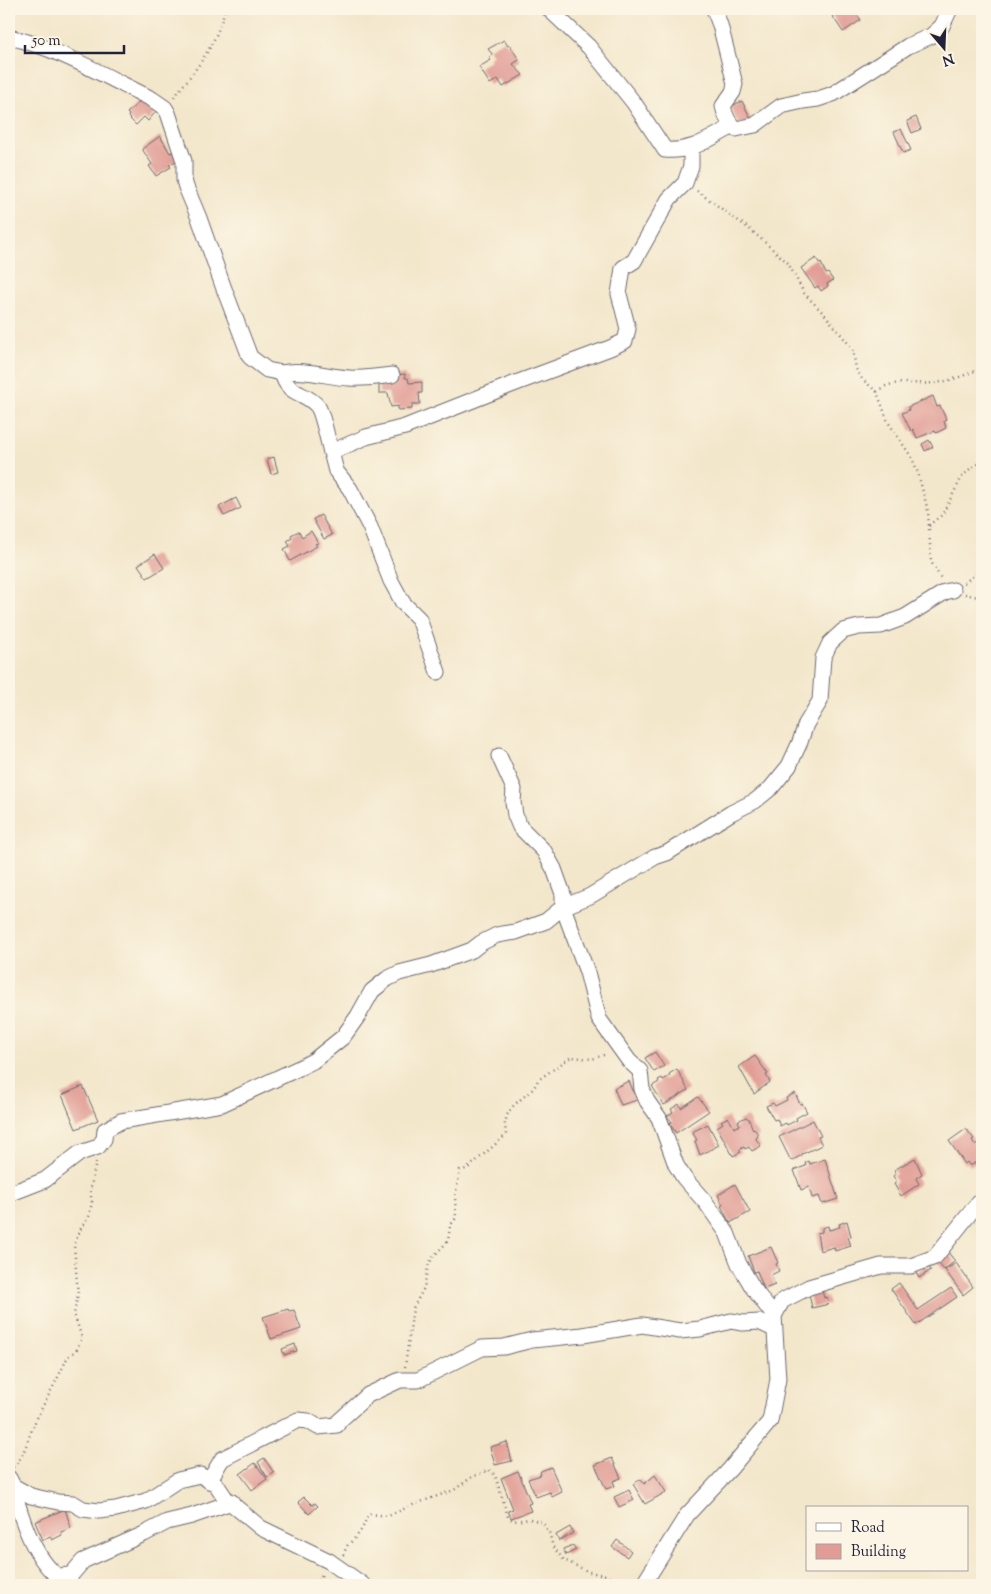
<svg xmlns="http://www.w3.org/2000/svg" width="991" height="1594" font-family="'Sorts Mill Goudy',serif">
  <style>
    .building { fill: #e19d95 }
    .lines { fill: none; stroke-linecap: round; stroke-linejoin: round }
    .minor-casing { stroke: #6b676d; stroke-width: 17 }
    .path { stroke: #6b676d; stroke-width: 2.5; stroke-dasharray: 1 4; stroke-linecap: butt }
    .minor { stroke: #fff; stroke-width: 15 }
  </style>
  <rect width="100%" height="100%" fill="#fcf5e5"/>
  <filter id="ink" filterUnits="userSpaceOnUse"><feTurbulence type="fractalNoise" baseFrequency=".02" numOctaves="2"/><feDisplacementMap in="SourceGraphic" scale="10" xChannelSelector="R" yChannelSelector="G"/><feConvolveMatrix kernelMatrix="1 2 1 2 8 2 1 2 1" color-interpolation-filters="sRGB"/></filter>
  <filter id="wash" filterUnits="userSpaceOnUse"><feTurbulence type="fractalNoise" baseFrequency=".0096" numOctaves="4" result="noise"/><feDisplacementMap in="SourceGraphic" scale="20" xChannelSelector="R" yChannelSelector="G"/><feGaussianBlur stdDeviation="1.12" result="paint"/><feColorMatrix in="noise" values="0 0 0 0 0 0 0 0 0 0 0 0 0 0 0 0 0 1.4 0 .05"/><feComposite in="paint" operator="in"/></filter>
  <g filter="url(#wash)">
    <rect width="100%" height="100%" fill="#f3e7cb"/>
    <g id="blocks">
      <g class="building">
        <polygon points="835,9 850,9 853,13 855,12 861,20 843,32 831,14 836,10"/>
        <polygon points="504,40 508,46 510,45 519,60 513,64 523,75 503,87 498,79 490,84 479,67 491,60 489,58 493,55 488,49"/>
        <polygon points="144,97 158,109 148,121 144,117 136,125 128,117 129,115 127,113"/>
        <polygon points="742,101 752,121 739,125 730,107"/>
        <polygon points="916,117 921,129 912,133 907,121"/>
        <polygon points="901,129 911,150 903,153 894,132"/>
        <polygon points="160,136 170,153 176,150 181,158 169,165 171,167 156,176 149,166 152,164 142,149"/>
        <polygon points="816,258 820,264 821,263 826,274 828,273 833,280 827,284 828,286 821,291 818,286 815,288 801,268"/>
        <polygon points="405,374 405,378 408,378 409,383 422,382 422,393 419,393 420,404 412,404 412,409 398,410 398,406 391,407 388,393 379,393 379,380 396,375"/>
        <polygon points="933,396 937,407 940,406 946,419 944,421 946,428 936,433 935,431 917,438 913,429 911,431 902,413 909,410 908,407"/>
        <polygon points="929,440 933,447 925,451 922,444"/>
        <polygon points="274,457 278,472 271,474 267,459"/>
        <polygon points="236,498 241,508 224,516 219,507"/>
        <polygon points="321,515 332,535 324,539 313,519"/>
        <polygon points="299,531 302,537 311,531 318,543 315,544 317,546 290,561 284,549 290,546 287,541 292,538 291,535"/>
        <polygon points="155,554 164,568 147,578 138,565"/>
        <polygon points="655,1052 664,1066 654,1072 645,1058"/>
        <polygon points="755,1056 768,1074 766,1075 770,1082 754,1094 739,1067"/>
        <polygon points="677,1069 688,1090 664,1105 652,1086 659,1082 658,1080 662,1078 663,1080 670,1076 669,1074"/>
        <polygon points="629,1081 637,1100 621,1105 614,1088"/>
        <polygon points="83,1086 98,1120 76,1129 62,1095"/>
        <polygon points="795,1093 800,1104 802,1103 807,1112 796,1118 797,1120 787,1125 786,1123 780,1126 777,1119 774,1120 766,1106 773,1103 775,1106 787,1100 786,1098"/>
        <polygon points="698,1097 709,1111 676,1133 669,1123 672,1122 667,1116 673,1112 671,1109 679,1104 681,1108"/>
        <polygon points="728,1117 734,1128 740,1125 738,1121 746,1117 749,1119 753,1130 754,1129 758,1134 756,1139 761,1146 752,1151 749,1147 745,1149 744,1147 739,1150 741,1152 733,1156 717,1127 723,1123 721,1121"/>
        <polygon points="813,1120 821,1136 818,1137 822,1145 802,1154 802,1155 791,1161 779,1137"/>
        <polygon points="708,1124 719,1145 700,1155 695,1141 697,1140 692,1132"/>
        <polygon points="966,1129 974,1139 972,1140 975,1145 977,1143 982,1151 982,1154 977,1158 979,1160 970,1166 967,1162 965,1164 949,1141"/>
        <polygon points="915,1158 922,1174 916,1178 919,1184 901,1196 894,1184 897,1182 893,1176 896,1174 894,1170"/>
        <polygon points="825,1159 838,1199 822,1204 819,1196 812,1198 809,1187 801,1190 794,1170 806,1166 805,1163 809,1161 810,1164"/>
        <polygon points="735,1184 750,1212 730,1223 721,1206 723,1205 718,1195"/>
        <polygon points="847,1221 851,1236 848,1237 851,1246 835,1251 834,1247 820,1251 817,1233 822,1232 822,1228 828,1226 829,1230 840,1227 839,1224"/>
        <polygon points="771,1247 778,1263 776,1264 779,1271 771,1275 775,1285 764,1289 757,1271 754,1272 748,1256"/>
        <polygon points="947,1251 955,1261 944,1270 936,1260"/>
        <polygon points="956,1263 973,1287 963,1295 945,1270"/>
        <polygon points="927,1265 931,1270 919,1278 916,1273"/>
        <polygon points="899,1283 918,1310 951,1288 957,1297 916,1325 891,1289"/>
        <polygon points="822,1291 824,1298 827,1297 829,1304 812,1308 809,1294"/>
        <polygon points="288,1309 289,1311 294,1310 301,1329 271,1339 263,1317"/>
        <polygon points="295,1344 297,1351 284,1355 282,1349"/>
        <polygon points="507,1442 512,1461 495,1465 490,1447"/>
        <polygon points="264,1458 274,1473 267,1477 258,1462"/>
        <polygon points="612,1458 621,1478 613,1481 615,1486 606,1489 595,1465"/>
        <polygon points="255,1463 267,1479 252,1490 240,1474"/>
        <polygon points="551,1467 562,1492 552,1497 550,1492 536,1497 528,1479 541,1475 540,1473 541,1471"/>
        <polygon points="518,1471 531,1503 528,1504 531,1511 511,1518 508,1511 513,1509 501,1478"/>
        <polygon points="655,1475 666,1492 645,1504 633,1484 641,1479 644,1484"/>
        <polygon points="629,1490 634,1500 619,1507 614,1497"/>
        <polygon points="304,1497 312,1505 315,1503 318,1506 309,1514 298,1502"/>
        <polygon points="65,1509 71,1528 61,1532 62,1535 52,1540 50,1536 43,1540 35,1522"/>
        <polygon points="570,1527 573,1533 559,1541 556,1535"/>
        <polygon points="617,1540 631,1551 627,1557 612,1547"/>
        <polygon points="573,1545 576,1550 566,1555 563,1549"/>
      </g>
    </g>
  </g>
  <g filter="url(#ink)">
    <use href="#blocks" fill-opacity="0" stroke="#6b676d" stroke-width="1"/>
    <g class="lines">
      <defs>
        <g id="minor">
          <path d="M549 9 589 47 634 103 665 150C693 152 708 139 732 127"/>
          <path d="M714 9 720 25 735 84 733 92 723 106C725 115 728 124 736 129L755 125 781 106 803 101 818 99 833 94 908 46 931 36 942 26 950 9"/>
          <path d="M9 37C59 48 106 77 152 99L165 108 168 113 184 161V180L186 187 199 218 223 286 250 357 267 370 282 373"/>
          <path d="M392 375C378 377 363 379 349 378 329 377 301 368 282 373 288 397 306 391 318 407 323 415 328 442 331 452L366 437 405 427 516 383 610 348 625 341 628 329 619 294 623 268 634 261 669 199 685 183 691 166V149"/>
          <polyline points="331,452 336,471 350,489 370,527 391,581 403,603 419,619 438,672"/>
          <polyline points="499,756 514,789 513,802 515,815 520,827 544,851 554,869 563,894 563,907 587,972 599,1019 629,1061 640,1071 642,1089 647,1101 659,1118 676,1165 684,1178 706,1203 727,1233 739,1264 753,1288 774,1316"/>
          <polyline points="9,1194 45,1180 80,1153 98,1147 104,1139 105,1130 121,1121 222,1104 299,1068 313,1061 343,1037 358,1016 372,991 387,979 399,973 431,965 472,950 481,943 497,935 516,932 546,921 563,907 590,896 655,857 667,853 731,813 755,801 771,788 789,766 800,742 806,724 820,701 823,658 830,643 843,631 859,627 881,626 905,617 945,592 953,590"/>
          <polyline points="9,1478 13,1486 31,1496 58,1502 73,1503 83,1509 99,1511 116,1509 146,1501 178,1480 200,1475 216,1484 226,1499 261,1528 329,1561 363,1585"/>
          <polyline points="209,1481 222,1459 298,1420 308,1421 318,1427 337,1425 339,1421 368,1395 400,1380 418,1380 482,1348 504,1347 532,1340 583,1335 642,1325 680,1331 700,1329 731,1321 743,1323 759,1322 774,1329"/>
          <path d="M13 1486C20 1516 33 1556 57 1576L71 1575"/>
          <polyline points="68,1585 71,1575 83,1561 144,1534 167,1522 192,1516 232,1502"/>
          <polyline points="643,1585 687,1515 730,1469 770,1421 778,1379 774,1316 782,1301 809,1287 881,1266 911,1266 935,1257 982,1198"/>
        </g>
      </defs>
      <use href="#minor" class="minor-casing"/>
      <g class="path">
        <path d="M174 97C197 68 216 46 225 9"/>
        <polyline points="697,191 751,230 788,263 804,293 825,315 847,342 853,350 856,369 862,379 877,392 888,422 912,458 918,473 928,511 931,562 942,580"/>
        <path d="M877 392C890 378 916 385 933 383 950 382 967 374 982 368"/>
        <polyline points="929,526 934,521 942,515 962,477 971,468 982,462"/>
        <polyline points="964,583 982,569"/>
        <polyline points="965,594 982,598"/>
        <polyline points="405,1367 413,1308 424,1288 428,1266 433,1257 448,1241 450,1226 456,1218 455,1197 460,1170 467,1169 506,1135 505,1124 507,1115 514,1105 534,1088 538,1080 571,1057 592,1059 607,1054"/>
        <path d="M13 1467C25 1456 28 1438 34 1424 45 1401 58 1379 68 1356L76 1351 82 1338 74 1314 78 1294 74 1245 80 1230 89 1216 92 1202 90 1191 96 1162"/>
        <path d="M343 1555C345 1552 346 1546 349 1544 359 1534 363 1530 367 1516L370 1514 388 1516 415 1504 454 1490 472 1477 489 1470 495 1475 508 1517 514 1521 530 1519 542 1522 549 1532 553 1547 564 1560 589 1572 605 1575 623 1585"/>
        <polyline points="317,1585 322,1574"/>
      </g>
      <use href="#minor" class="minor"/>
    </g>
  </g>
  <rect width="991" height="1594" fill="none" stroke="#fcf5e5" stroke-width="30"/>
  <rect x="806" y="1506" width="162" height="65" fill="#fcf5e5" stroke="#a5a1a1"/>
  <rect x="816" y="1523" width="25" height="8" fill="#ffffff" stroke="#a5a1a1"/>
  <text x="851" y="1532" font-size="15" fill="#22223b">Road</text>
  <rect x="816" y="1544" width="25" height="15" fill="#e19d95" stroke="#a5a1a1"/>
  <text x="851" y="1556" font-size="15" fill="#22223b">Building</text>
  <g transform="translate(944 48) rotate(161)" stroke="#fcf5e5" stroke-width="4" paint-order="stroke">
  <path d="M0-4L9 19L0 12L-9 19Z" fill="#22223b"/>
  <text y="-8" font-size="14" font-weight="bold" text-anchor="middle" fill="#22223b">N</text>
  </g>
  <path d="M25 45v8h99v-8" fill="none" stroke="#22223b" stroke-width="2.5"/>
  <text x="32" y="45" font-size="15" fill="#22223b" stroke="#fcf5e5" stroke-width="4" paint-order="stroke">50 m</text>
</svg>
